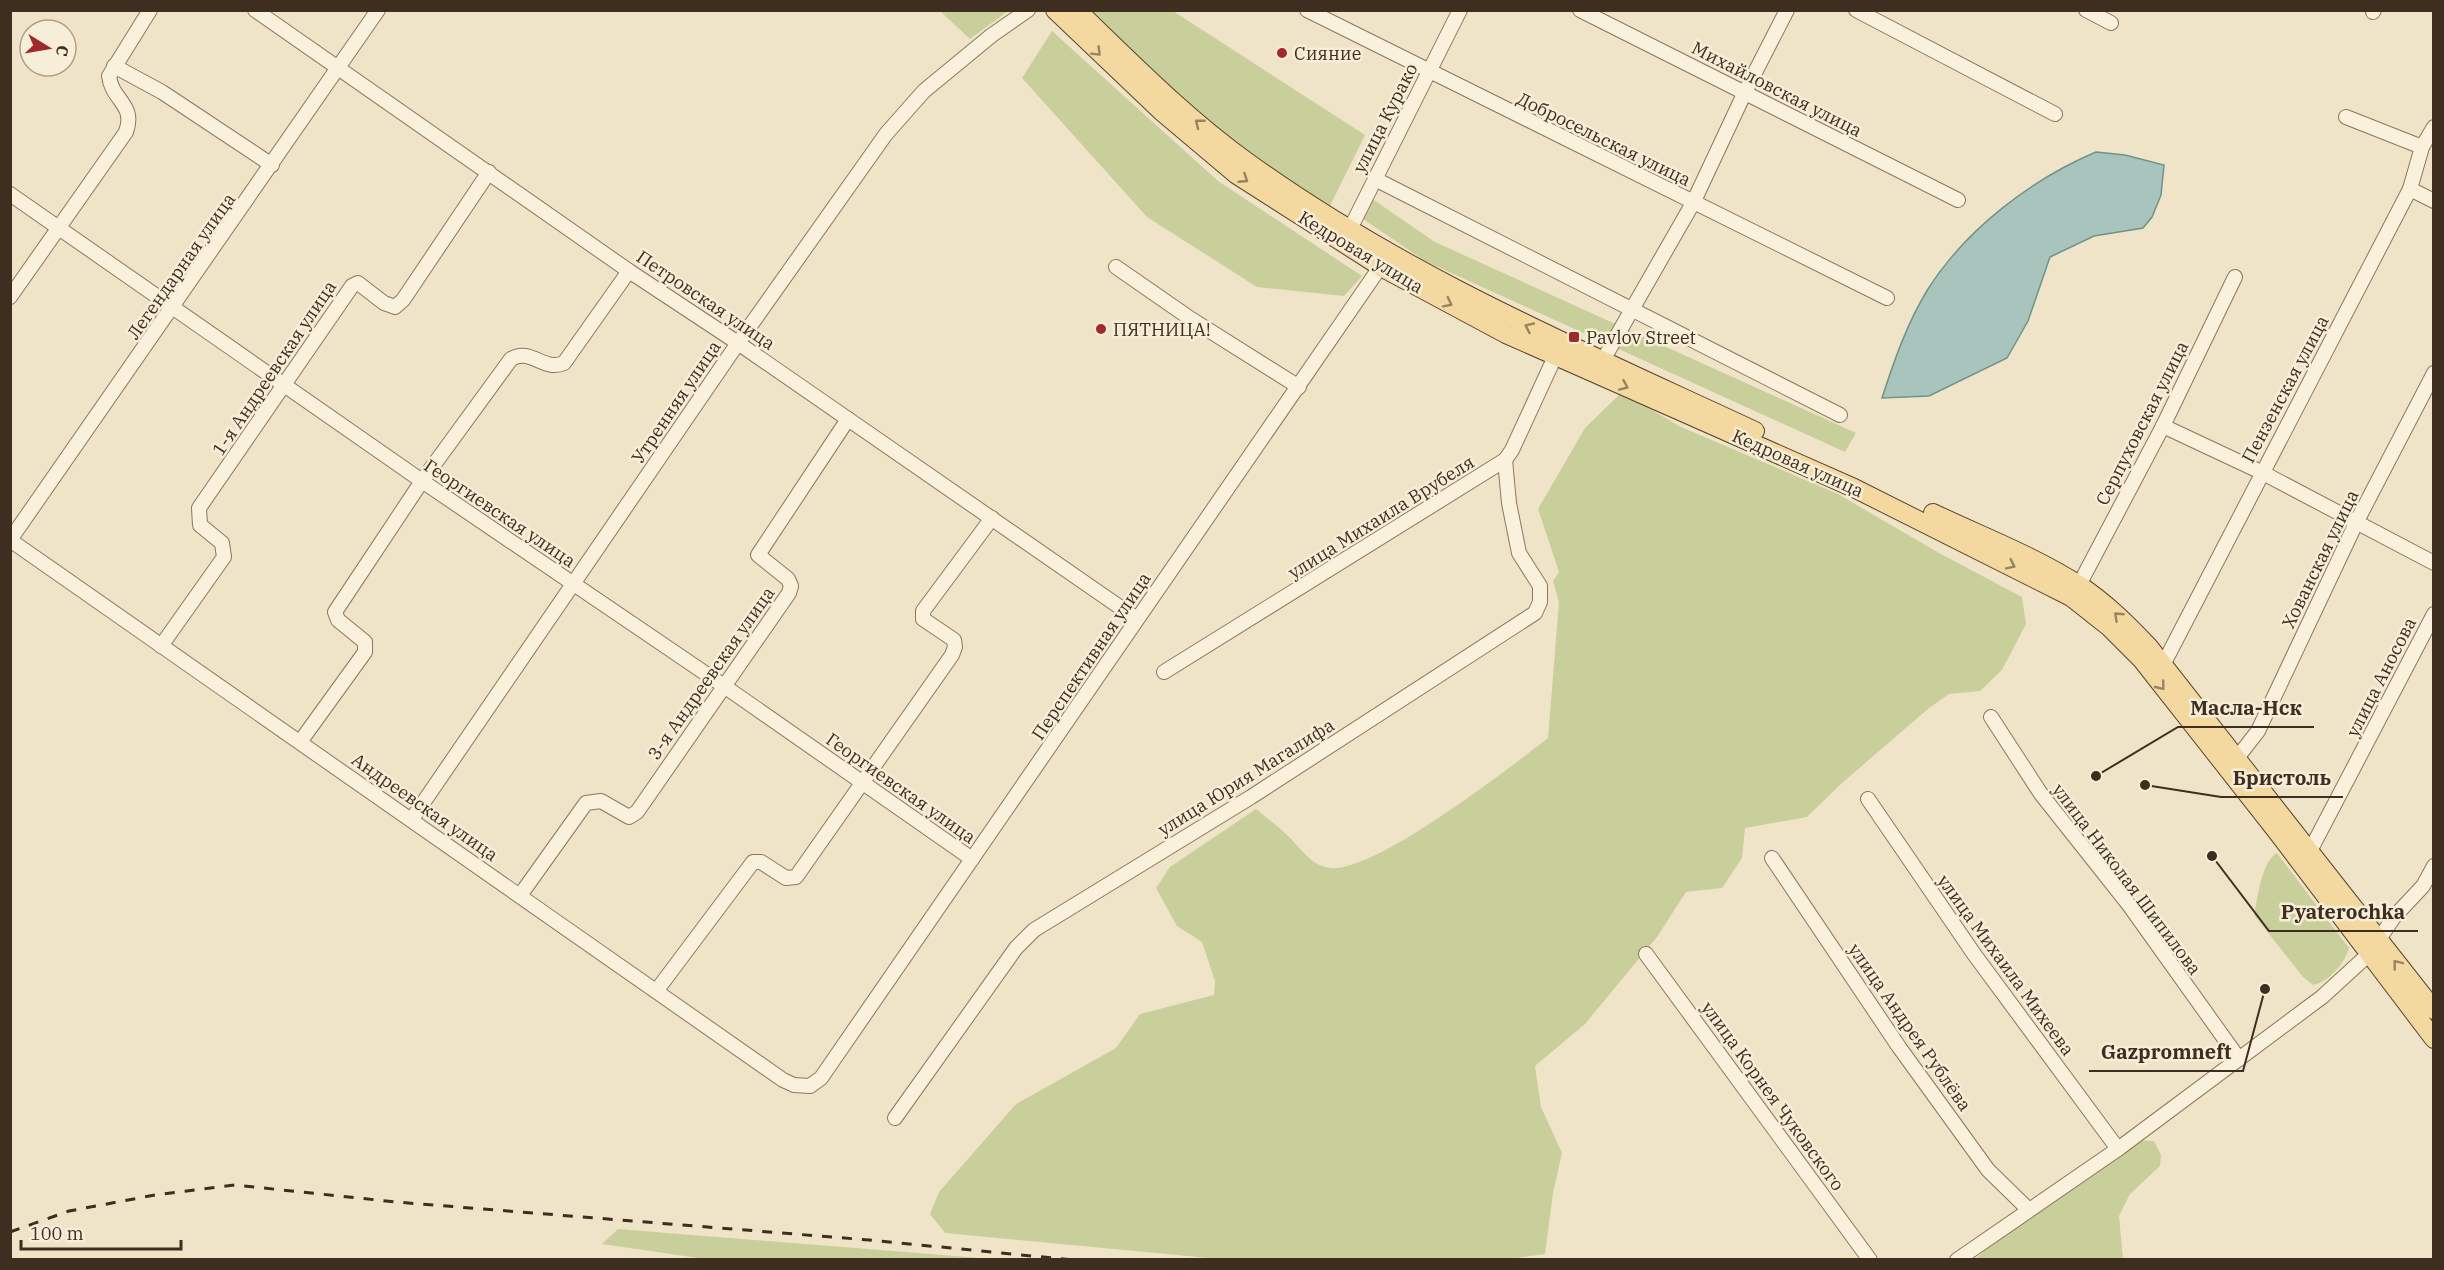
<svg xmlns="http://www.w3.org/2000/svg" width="2444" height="1270" font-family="'IBM Plex Serif',serif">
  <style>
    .green { fill: #c9cf9b }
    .water { fill: #a9c4bc; stroke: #6f938a; stroke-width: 1.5 }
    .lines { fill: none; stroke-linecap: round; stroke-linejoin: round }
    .minor-casing { stroke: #8d765c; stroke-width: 16 }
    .major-casing { stroke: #5b4430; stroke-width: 20 }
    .minor { stroke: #faf1dc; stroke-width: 14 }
    .major { stroke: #f3d9a0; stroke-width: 18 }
    .rail { stroke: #3d2e20; stroke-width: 3; stroke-dasharray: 10 10; stroke-linecap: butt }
    .oneway { stroke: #988460 }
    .poi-dot { fill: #9e2a2b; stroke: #f7eed8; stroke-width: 2 }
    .labels { text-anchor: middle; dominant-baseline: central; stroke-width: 5; stroke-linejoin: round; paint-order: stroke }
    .poi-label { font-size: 18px; fill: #3d2e20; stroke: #f7eed8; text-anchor: start }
    .street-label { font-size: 18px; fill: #3d2e20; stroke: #f7eed8 }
    .leader { fill: none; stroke: #3d2e20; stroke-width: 2 }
    .callout-dot { fill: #3d2e20; stroke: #f7eed8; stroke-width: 2 }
    .callout-label { font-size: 20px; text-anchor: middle; font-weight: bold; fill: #3d2e20; stroke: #f7eed8; stroke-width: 5; stroke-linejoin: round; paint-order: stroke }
  </style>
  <rect width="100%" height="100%" fill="#f0e4c8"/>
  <g class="green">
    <polygon points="940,11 1008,11 970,39"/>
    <path d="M1087 11H1173L1365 135 1329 208C1242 148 1160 88 1087 11Z"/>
    <polygon points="1052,31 1218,181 1362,276 1344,296 1257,287 1147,217 1022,78"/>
    <polygon points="1371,198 1435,242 1856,433 1845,452 1425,261 1363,219"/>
    <path d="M1622 392 1679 426 1838 494 1939 553 2022 597 2026 624 2002 670 1980 691 1949 694 1929 708 1842 783 1807 817 1745 828 1742 858 1722 888 1686 892 1657 937 1585 1024 1535 1066 1541 1107 1562 1153 1553 1193 1545 1254 1502 1260 1219 1259 945 1233 930 1214 939 1192 1016 1104 1116 1048 1140 1014 1214 995 1215 981 1202 942 1177 926 1156 888 1170 867 1256 809C1267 818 1278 826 1288 836 1301 848 1310 865 1330 868 1375 873 1509 768 1548 738L1559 602 1553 581 1559 572 1538 509 1585 428Z"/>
    <path d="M2277 853 2349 948C2345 963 2329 982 2313 985L2303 977 2254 915C2258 898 2261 862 2277 853Z"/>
    <polygon points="2138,1140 2154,1141 2161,1155 2160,1166 2130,1194 2119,1216 2123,1259 1975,1260 1989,1246"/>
    <polygon points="618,1229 993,1259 705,1259 602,1244"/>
  </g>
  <path class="water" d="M2096 152 2125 155 2164 165 2161 195 2152 217 2143 228 2094 236 2050 257 2028 321 2007 358 1929 396 1882 398C1894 361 1907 323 1928 289 1966 229 2032 179 2096 152Z"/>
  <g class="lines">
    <defs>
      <g id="minor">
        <polyline points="255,10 629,271 738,343 1137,619"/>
        <polyline points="1307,10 1887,298"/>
        <polyline points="1580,10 1958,200"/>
        <polyline points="1856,10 2055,114"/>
        <polyline points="2086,10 2111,23"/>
        <polyline points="2373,12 2374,10"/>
        <polyline points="114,66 162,92 272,165"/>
        <polyline points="2346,117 2422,147"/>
        <polyline points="1375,179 1840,415"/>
        <polyline points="2410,189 2434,201"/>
        <polyline points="10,194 422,481 724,686 972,859"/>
        <polyline points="1346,237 1460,10"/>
        <polyline points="1116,267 1191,319 1299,387"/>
        <path d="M10 297 126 132C136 104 112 101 109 76L150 10"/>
        <polyline points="1599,367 1693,203 1745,92 1787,10"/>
        <polyline points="2163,426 2261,472 2434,563"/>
        <polyline points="10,540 783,1080 794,1085 810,1086 821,1078 1385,260"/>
        <polyline points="10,540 378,10"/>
        <polyline points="2079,585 2163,426 2235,277"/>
        <polyline points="161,646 224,557 222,543 200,525 199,508 352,286 358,283 384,303 395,307 403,300 489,172"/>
        <polyline points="2163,665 2410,189 2422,147 2434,127"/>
        <polyline points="1164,672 1505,460 1512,450 1559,348"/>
        <polyline points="1991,717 2041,794 2129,905 2239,1059"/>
        <path d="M300 742 365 652V642L338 620 335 612 422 481 511 359C531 347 543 372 564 363L629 271"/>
        <polyline points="2237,758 2258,731 2357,521 2434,373"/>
        <polyline points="1868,799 1974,954 2118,1149"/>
        <polyline points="412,819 738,343 886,134 924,91 992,35 1028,10"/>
        <polyline points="2310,851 2434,614"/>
        <polyline points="1772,858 1899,1047 1988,1170 2028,1209"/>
        <polyline points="521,894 586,803 601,801 629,817 637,812 789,593 791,586 788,579 758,555 848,419"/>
        <polyline points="1646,954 1870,1260"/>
        <polyline points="657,990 753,862 761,862 786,878 796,877 952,655 955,647 954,640 923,619 923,611 992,518"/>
        <polyline points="895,1118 1016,948 1034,930 1251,797 1535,613 1540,602 1540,586 1519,553 1509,503 1505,460"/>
        <polyline points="1957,1260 2118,1149 2322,997 2369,954 2394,917 2423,886 2434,866"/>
      </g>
      <g id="major">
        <polyline points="1055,10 1161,111 1237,175 1381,267 1506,334 1854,488 2071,597 2109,627 2142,660 2278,833 2434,1039"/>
        <path d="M1077 10C1131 62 1185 117 1246 161 1403 275 1581 350 1755 431"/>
        <path d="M1933 513C1981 536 2034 556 2079 585 2105 602 2127 624 2149 647L2434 1010"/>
      </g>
    </defs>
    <use href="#minor" class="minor-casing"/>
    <use href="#major" class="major-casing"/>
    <use href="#minor" class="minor"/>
    <use href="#major" class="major"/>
    <polyline class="rail" points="10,1232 69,1211 155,1195 235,1185 396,1202 869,1240 1073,1260"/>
  </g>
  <defs><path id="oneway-chevron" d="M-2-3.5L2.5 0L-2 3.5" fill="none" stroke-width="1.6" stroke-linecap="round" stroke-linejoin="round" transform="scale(1.5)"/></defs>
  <g class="oneway">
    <use href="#oneway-chevron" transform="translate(1097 52) rotate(45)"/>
    <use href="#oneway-chevron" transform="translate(1199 123) rotate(-141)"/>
    <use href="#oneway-chevron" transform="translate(1244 179) rotate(33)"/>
    <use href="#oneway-chevron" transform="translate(1448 303) rotate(27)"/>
    <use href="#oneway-chevron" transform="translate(1529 327) rotate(-155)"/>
    <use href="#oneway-chevron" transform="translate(1624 386) rotate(24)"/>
    <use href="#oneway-chevron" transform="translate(2011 565) rotate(26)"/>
    <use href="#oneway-chevron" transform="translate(2118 616) rotate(-137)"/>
    <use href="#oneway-chevron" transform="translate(2161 686) rotate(51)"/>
    <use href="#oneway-chevron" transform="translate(2397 964) rotate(-128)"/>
  </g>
  <g class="poi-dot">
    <circle cx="1282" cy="53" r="6"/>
    <circle cx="1101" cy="329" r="6"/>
    <rect x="1568" y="331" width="12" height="12" rx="3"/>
  </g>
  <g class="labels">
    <g class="poi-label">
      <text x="1294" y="53">Сияние</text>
      <text x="1113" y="329">ПЯТНИЦА!</text>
      <text x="1586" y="337">Pavlov Street</text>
    </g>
    <g class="street-label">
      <text transform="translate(1777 89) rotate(27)">Михайловская улица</text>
      <text transform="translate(1385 118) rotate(-63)">улица Курако</text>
      <text transform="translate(1604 139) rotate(26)">Добросельская улица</text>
      <text transform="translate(1361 252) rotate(31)">Кедровая улица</text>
      <text transform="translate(181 266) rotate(-55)">Легендарная улица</text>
      <text transform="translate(706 300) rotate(34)">Петровская улица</text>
      <text transform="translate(274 368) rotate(-56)">1-я Андреевская улица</text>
      <text transform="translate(2285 389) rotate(-62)">Пензенская улица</text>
      <text transform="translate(676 402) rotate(-56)">Утренняя улица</text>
      <text transform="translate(2142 423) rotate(-63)">Серпуховская улица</text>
      <text transform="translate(1798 463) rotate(24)">Кедровая улица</text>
      <text transform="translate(500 513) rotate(34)">Георгиевская улица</text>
      <text transform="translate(1381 517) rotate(-32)">улица Михаила Врубеля</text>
      <text transform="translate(2320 559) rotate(-64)">Хованская улица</text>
      <text transform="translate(1091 656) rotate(-56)">Перспективная улица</text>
      <text transform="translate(711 673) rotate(-55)">3-я Андреевская улица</text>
      <text transform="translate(2381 677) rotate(-63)">улица Аносова</text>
      <text transform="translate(1246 777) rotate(-32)">улица Юрия Магалифа</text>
      <text transform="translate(901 788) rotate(35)">Георгиевская улица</text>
      <text transform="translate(425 807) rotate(35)">Андреевская улица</text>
      <text transform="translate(2127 879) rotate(53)">улица Николая Шипилова</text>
      <text transform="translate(2006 965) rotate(54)">улица Михаила Михеева</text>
      <text transform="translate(1910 1027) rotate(55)">улица Андрея Рублёва</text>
      <text transform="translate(1773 1096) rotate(54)">улица Корнея Чуковского</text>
    </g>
  </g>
  <path class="leader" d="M2096 776L2178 727H2314M2145 785L2221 797H2343M2212 856L2269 931H2418M2265 989L2243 1071H2089"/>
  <g class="callout-dot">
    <circle cx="2096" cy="776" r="6"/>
    <circle cx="2145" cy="785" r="6"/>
    <circle cx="2212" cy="856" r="6"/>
    <circle cx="2265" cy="989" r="6"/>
  </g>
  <g class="callout-label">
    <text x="2246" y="715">Масла-Нск</text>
    <text x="2282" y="785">Бристоль</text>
    <text x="2343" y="919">Pyaterochka</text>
    <text x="2166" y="1059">Gazpromneft</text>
  </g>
  <rect width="2444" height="1270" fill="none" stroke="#3d2e20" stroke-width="24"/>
  <g transform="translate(48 48) rotate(101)"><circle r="28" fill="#f7eed8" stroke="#ada18e" stroke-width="1.5"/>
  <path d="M0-4.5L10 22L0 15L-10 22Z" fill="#9e2a2b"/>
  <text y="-9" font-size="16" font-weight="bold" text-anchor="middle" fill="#3d2e20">С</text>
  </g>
  <path d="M21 1240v9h160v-9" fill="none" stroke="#3d2e20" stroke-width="3"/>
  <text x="30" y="1240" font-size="18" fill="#3d2e20" stroke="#f7eed8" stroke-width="4.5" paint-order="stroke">100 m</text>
</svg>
